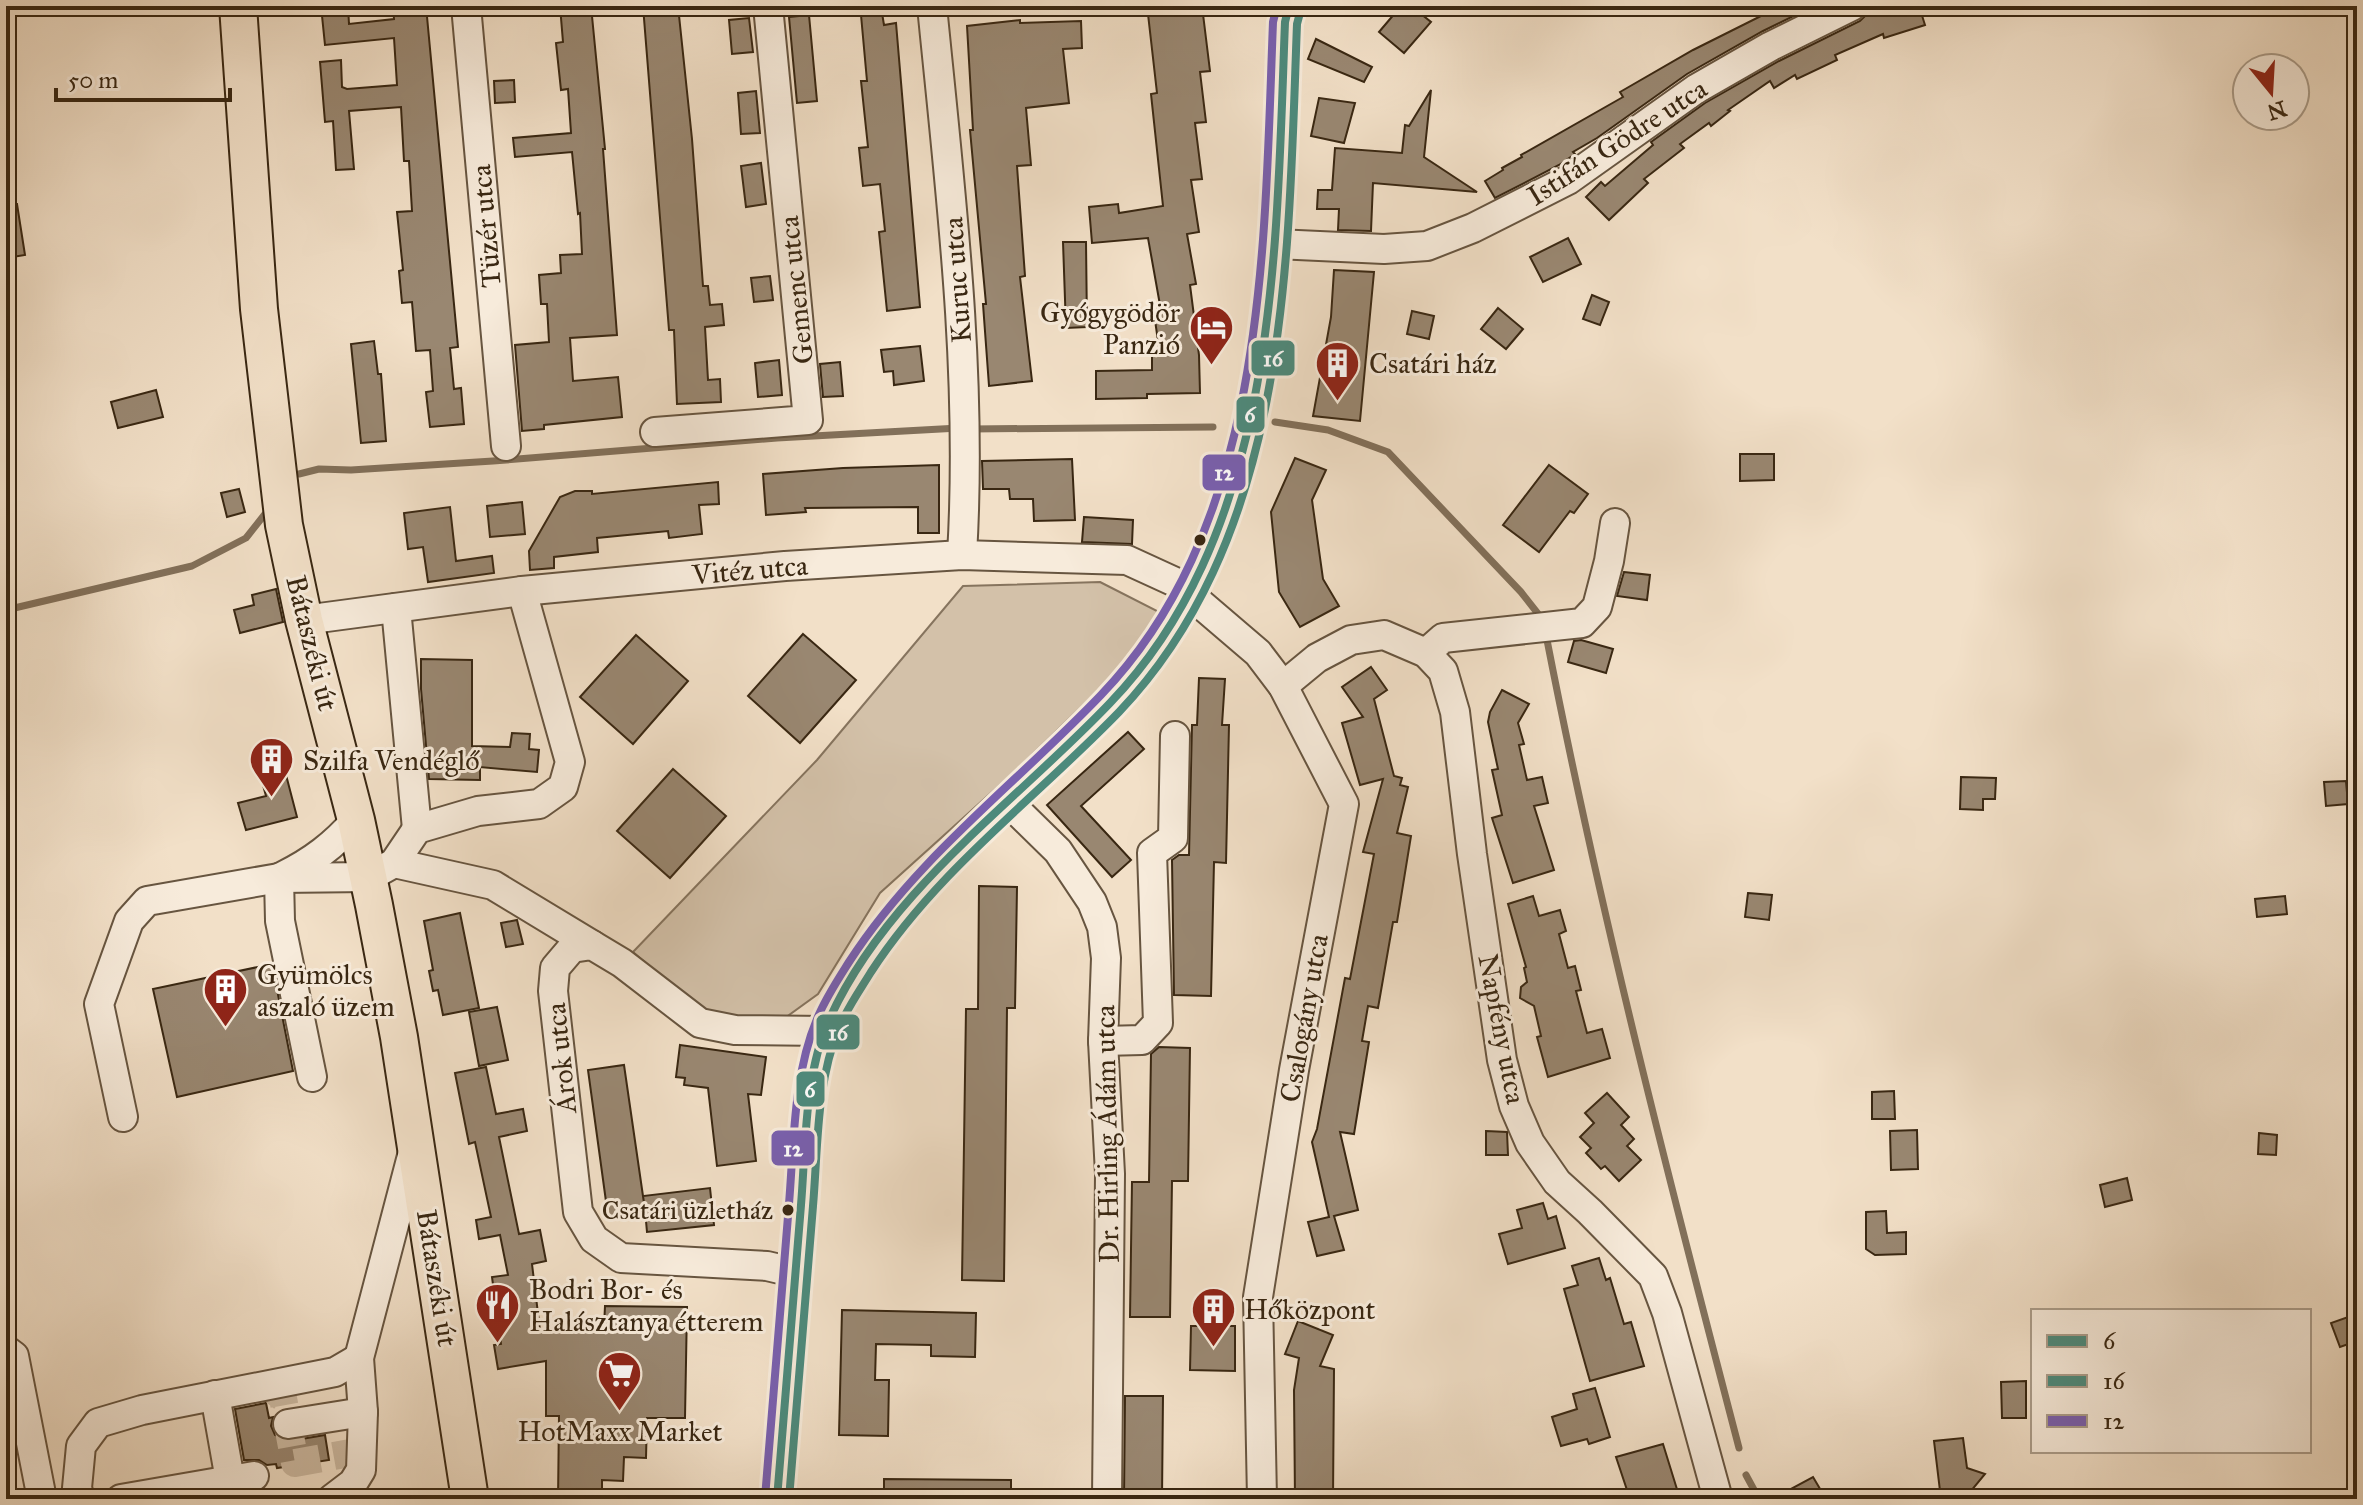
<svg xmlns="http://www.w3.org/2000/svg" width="2363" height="1505" font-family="'IM FELL Great Primer',serif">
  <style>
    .green { fill: #d3c1a9; stroke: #86745e; stroke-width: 2 }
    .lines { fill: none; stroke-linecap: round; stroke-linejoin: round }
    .stream { stroke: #82705a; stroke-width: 7 }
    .building { fill: #998771; stroke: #392712; stroke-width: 2 }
    .minor-tunnel { stroke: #cdbba4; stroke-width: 28; stroke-dasharray: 28 14; stroke-linecap: butt }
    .minor-casing { stroke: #675540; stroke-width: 32 }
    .major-casing { stroke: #392712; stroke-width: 40 }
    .minor { stroke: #f7ebdb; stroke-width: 28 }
    .major { stroke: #f2e0c8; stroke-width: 36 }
    .bus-1-casing { stroke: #f7ebdb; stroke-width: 14 }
    .bus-2-casing { stroke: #f7ebdb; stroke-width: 14 }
    .bus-3-casing { stroke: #f7ebdb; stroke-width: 14 }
    .bus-1 { stroke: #4d8a7c; stroke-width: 8 }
    .bus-2 { stroke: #4d8a7c; stroke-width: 8 }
    .bus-3 { stroke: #7960ae; stroke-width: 8 }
    .bus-dot { fill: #392712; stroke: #f7ebdb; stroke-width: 3 }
    .labels { text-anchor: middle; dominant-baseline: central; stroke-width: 6; stroke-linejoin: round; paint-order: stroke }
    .bus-label { font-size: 26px; fill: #392712; stroke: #f7ebdb; text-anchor: end }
    .street-label { font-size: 28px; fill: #392712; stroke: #f7ebdb }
    .poi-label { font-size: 28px; fill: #392712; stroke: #f7ebdb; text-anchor: start }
    .line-badge { stroke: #f7ebdb; stroke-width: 3 }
    .badge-label { font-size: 22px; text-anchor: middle; font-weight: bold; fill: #fff }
  </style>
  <rect width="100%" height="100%" fill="#f2e0c8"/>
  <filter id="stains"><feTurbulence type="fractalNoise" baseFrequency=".0025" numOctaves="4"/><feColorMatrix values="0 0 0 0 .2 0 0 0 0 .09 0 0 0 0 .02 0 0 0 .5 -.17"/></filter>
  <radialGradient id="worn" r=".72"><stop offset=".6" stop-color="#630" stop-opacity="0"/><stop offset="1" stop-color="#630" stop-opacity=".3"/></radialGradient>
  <polygon class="green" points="1100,582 1163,614 1110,679 1013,773 880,893 818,994 778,1023 699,1010 633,952 817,760 963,586"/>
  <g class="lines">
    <g class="stream">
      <polyline points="1275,422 1328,430 1388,452 1521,592 1539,615"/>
      <polyline points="971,429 1213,427"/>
      <polyline points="299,474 319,469 351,470 493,461 777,438 959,428"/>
      <polyline points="6,610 192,566 246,538 265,514"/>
      <path d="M1547 640C1600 912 1669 1180 1739 1448"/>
      <polyline points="1746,1475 1759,1499"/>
    </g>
  </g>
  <g class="building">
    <polygon points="321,6 348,6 349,24 394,19 393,6 426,6 458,347 450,348 454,389 461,388 464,424 430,427 426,392 433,391 430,350 416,351 412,302 402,303 399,271 403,270 397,212 412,211 409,161 404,161 401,107 349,111 354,169 336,170 333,121 325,122 320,62 341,60 342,87 347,89 397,85 394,38 325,45"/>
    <polygon points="560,6 591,6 605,149 603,149 617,335 570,338 573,381 618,377 622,417 544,425 544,429 522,431 515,345 549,342 547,304 541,304 539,275 561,273 560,255 582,254 580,213 578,214 572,152 515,157 513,138 571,133 568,89 561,90 556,43 563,42"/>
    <polygon points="643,6 678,6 692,139 703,286 708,286 710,305 722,304 724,325 705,327 708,380 720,379 721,402 677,404 674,330 669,330"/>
    <polygon points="1152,6 1202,6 1210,71 1200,72 1206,122 1195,123 1202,179 1191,180 1199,232 1187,234 1196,284 1190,285 1199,355 1200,393 1147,394 1147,398 1096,399 1096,371 1152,370 1152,355 1160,355 1153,306 1160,305 1148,238 1092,243 1089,207 1118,204 1119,213 1163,206 1151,94 1157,93 1148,14 1153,13"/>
    <polygon points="1401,6 1411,6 1431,22 1404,53 1379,32"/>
    <polygon points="1759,6 1814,6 1763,31 1687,74 1597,138 1573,152 1575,154 1559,165 1495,198 1485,181 1503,170 1502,168 1522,157 1521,155 1623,97 1620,92 1693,50 1763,15"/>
    <polygon points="1892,6 1919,6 1925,25 1884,38 1883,34 1835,55 1837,60 1797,79 1795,75 1774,88 1770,81 1728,110 1730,111 1711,126 1709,123 1680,144 1684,148 1644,179 1648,183 1609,220 1586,197 1601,182 1605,186 1653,145 1651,142 1705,103 1779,61 1860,21 1867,14"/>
    <polygon points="882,13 884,25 896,23 920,307 887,311 879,232 885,231 880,184 863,186 859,148 868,147 861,81 867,81 861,15"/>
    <polygon points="809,15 817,101 797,103 789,17"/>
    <polygon points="749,18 753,52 732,54 729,20"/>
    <polygon points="1020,20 1020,23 1081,21 1082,48 1063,49 1069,103 1026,108 1031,165 1017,166 1025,276 1020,277 1032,381 989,386 983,304 986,304 970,130 973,130 967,26"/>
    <polygon points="1316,39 1372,67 1364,82 1308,59"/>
    <polygon points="514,80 515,102 495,103 494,81"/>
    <polygon points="1431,90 1424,157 1477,192 1373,183 1371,231 1338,230 1339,209 1317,209 1318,190 1332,190 1335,148 1402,153 1405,125 1409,126"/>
    <polygon points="756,91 760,133 741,134 738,93"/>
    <polygon points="1319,98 1355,103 1344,143 1311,136"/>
    <polygon points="761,163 766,204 746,207 741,166"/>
    <polygon points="6,204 17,204 25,255 6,258"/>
    <polygon points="1568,238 1581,264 1543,282 1530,257"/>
    <polygon points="1063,242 1086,242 1087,327 1066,328"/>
    <polygon points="1334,270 1374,272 1360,421 1313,416 1331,317"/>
    <polygon points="770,276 773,300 754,302 751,278"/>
    <polygon points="1592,295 1609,302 1600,325 1583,319"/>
    <polygon points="1498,308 1523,329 1506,349 1481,329"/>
    <polygon points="1412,311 1434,316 1429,339 1407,334"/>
    <polygon points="374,341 378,374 381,374 386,441 361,443 351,344"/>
    <polygon points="920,346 924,381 894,385 893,371 884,372 881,350"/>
    <polygon points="779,360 782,395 758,397 755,363"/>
    <polygon points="840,362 843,396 823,397 820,364"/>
    <polygon points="156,390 163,417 118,428 111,402"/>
    <polygon points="1740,454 1774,454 1774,480 1740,481"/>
    <polygon points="1295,458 1326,470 1312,500 1323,579 1339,606 1300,627 1279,592 1271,512"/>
    <polygon points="1072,459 1075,520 1034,521 1033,499 1010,499 1009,489 983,489 982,461"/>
    <polygon points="939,465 939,533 918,533 918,507 805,508 806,512 766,515 763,474 843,468"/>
    <polygon points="1549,465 1588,494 1574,513 1570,511 1539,552 1503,525"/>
    <polygon points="718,482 719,504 699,505 702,534 669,538 668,531 597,538 598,552 554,557 554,568 530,570 529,551 560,497 575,491 592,491 592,494"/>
    <polygon points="239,489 245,512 227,517 221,493"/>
    <polygon points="522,502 525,534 490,537 487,506"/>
    <polygon points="450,507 456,561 492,556 494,573 428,582 423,547 408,549 404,513"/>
    <polygon points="1084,517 1133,520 1132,544 1082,542"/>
    <polygon points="1624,572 1650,575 1647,600 1617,596"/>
    <polygon points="276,589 283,622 240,633 234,610 254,605 252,595"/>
    <polygon points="803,634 856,680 800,743 748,696"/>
    <polygon points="636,635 688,681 633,744 580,697"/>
    <polygon points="1581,640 1613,649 1606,673 1568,662 1574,641"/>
    <polygon points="421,659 472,660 472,746 510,747 512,733 530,734 529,749 539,750 537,772 480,767 480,780 429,779 421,689"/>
    <polygon points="1371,667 1387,690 1374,699 1394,776 1402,778 1400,785 1408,787 1397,833 1411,836 1397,922 1393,922 1378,1008 1368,1006 1362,1041 1369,1042 1354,1134 1340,1132 1358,1210 1334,1216 1344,1250 1317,1256 1308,1222 1329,1217 1312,1142 1317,1129 1345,978 1350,979 1374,854 1363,852 1383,779 1360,785 1342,723 1363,717 1342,687"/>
    <polygon points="1199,678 1225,679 1222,725 1229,725 1226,863 1214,862 1211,996 1174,995 1172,860 1179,855 1189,855 1192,725 1197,725"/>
    <polygon points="1502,690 1529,704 1518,723 1524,744 1519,745 1527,780 1542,777 1548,803 1534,806 1554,870 1513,883 1492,818 1502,815 1492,770 1498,769 1488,722 1490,712"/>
    <polygon points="1128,732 1144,749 1081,806 1131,860 1112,877 1047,805"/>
    <polygon points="673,769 726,816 670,878 617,831"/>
    <polygon points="285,771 297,817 246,830 238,803 266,796 261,778"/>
    <polygon points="1961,777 1996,778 1995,799 1983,799 1983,810 1960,809"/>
    <polygon points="2346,781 2348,804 2326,806 2324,782"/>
    <polygon points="979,886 1017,887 1015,1008 1007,1008 1004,1281 962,1280 966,1009 978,1009"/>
    <polygon points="1748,893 1772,895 1769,920 1745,917"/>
    <polygon points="1533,896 1539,916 1560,910 1566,931 1559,934 1568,968 1575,966 1581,990 1576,991 1587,1033 1602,1029 1610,1058 1548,1077 1537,1037 1541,1036 1534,1006 1520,998 1521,987 1527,982 1524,968 1526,967 1508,904"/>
    <polygon points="2285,896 2287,914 2257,917 2255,899"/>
    <polygon points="460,913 479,1008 443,1015 438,990 433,991 429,971 433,970 424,921"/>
    <polygon points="517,920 523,944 506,947 501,923"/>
    <polygon points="272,964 293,1071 177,1097 153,989"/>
    <polygon points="497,1007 508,1060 479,1066 469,1012"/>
    <polygon points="680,1045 766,1057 761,1095 748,1094 756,1161 717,1166 708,1088 684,1085 685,1078 676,1077"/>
    <polygon points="1159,1047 1190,1048 1188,1181 1172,1181 1170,1317 1130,1317 1132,1182 1149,1182 1151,1054"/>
    <polygon points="624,1065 644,1203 643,1196 710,1188 714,1225 647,1232 645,1210 608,1216 588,1070"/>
    <polygon points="486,1067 496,1114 523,1109 527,1131 499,1137 519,1234 540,1230 546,1261 532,1264 540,1330 562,1327 604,1327 605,1306 687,1307 685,1418 647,1418 646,1458 624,1457 623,1481 602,1480 602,1499 558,1499 559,1416 546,1416 546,1361 498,1369 494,1345 501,1344 492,1277 508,1275 500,1235 479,1239 476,1220 491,1217 475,1142 469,1144 455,1073"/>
    <polygon points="1894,1091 1895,1119 1872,1119 1872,1092"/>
    <polygon points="1607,1093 1629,1117 1621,1125 1634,1139 1627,1146 1641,1160 1619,1181 1605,1166 1601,1169 1586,1153 1591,1148 1580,1137 1594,1123 1585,1113"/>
    <polygon points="1917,1130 1918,1169 1891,1170 1890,1131"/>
    <polygon points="1486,1131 1507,1132 1508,1155 1486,1155"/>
    <polygon points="2259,1133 2277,1135 2276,1155 2258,1154"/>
    <polygon points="2127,1178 2132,1200 2105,1207 2100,1185"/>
    <polygon points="1543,1203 1548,1219 1556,1216 1565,1248 1508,1264 1499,1234 1522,1228 1517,1210"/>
    <polygon points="1886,1211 1887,1233 1906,1232 1906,1254 1875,1255 1866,1249 1866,1212"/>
    <polygon points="1599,1258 1606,1280 1610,1278 1624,1324 1631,1322 1644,1366 1590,1381 1564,1289 1578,1285 1572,1266"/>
    <polygon points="842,1310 976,1313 975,1357 931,1356 931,1345 876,1344 875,1380 889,1380 888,1436 839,1435"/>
    <polygon points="2351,1316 2357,1331 2357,1341 2340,1347 2331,1323"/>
    <polygon points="1298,1321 1333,1335 1320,1366 1334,1369 1333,1499 1295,1499 1294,1390 1299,1358 1285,1354"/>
    <polygon points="1191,1326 1235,1326 1235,1371 1190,1370"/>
    <polygon points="2026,1381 2026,1418 2002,1418 2001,1382"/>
    <polygon points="1595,1388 1610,1437 1589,1444 1587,1439 1561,1446 1552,1417 1577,1409 1573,1394"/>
    <polygon points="1125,1396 1163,1396 1162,1499 1124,1499"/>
    <polygon points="266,1403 269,1418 273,1417 271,1426 275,1435 290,1441 325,1435 329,1460 277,1468 276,1464 267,1465 259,1460 244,1460 235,1409"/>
    <polygon points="1963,1438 1967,1468 1985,1474 1970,1492 1970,1499 1941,1499 1934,1441"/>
    <polygon points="1663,1444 1680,1499 1630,1499 1616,1457"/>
    <polygon points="1813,1477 1826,1499 1772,1499"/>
    <polygon points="884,1479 1011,1480 1011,1499 884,1499"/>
  </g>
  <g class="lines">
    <polyline class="minor-tunnel" points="267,1385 283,1398 295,1463 362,1451"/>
    <defs>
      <g id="minor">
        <polyline points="466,6 506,446"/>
        <path d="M932 6C950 188 973 372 962 555"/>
        <polyline points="1276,244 1384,249 1427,246 1473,228 1568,180 1696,89 1771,46 1852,6"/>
        <polyline points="655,432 808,420 768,6"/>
        <polyline points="396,608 417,829"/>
        <polyline points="304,620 522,591 785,566 962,555 1127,560 1175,582 1258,653 1283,686 1344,804 1294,1070 1258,1297 1262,1499"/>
        <polyline points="1426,653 1443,638 1582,623 1597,607 1609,561 1615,523"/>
        <polyline points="1283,686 1317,658 1351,640 1384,635 1426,653 1443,671 1455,712 1472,854 1502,1060 1514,1106 1530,1143 1557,1182 1590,1212 1653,1276 1667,1313 1718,1499"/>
        <polyline points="1008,802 1058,851 1092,902 1102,927 1106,958 1103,1041 1110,1174 1107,1499"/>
        <polyline points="394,863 493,885 592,945"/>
        <path d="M283 876C313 861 334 845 356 820"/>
        <polyline points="279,878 280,921 312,1077"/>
        <polyline points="1103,1041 1142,1040 1158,1023 1152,853 1173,838 1175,736"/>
        <polyline points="123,1117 99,1004 129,921 147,901 279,878 369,877 394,863 417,829 478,811 539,804 563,787 570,762 522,591"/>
        <polyline points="797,1273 767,1266 621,1258 594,1239 578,1212 553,991 555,968 572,948 592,945 622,963 700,1023 735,1030 825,1031"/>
        <polyline points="6,1350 14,1356 42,1499"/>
        <polyline points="215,1395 230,1480"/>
        <polyline points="288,1424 363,1412"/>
        <polyline points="80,1499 77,1488 81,1446 98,1423 142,1410 335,1372 359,1358"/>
        <polyline points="121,1499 254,1476"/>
        <polyline points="332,1499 353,1483 361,1470 363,1412 359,1358 413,1152"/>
        <path d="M777 1499 809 1106C813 1081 816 1056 824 1033 830 1015 840 999 850 983 903 892 986 823 1062 751 1096 718 1131 685 1158 646 1280 463 1276 233 1285 22L1289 6"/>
      </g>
      <polyline id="major" points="238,6 259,309 284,525 304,620 356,820 374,905 399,1037 470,1499"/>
    </defs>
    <use href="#minor" class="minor-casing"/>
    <use href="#major" class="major-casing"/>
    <use href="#minor" class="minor"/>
    <use href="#major" class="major"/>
    <defs>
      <path id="bus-1" d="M777 1499C785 1401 793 1303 801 1205 806 1145 804 1076 829 1020 887 891 1015 803 1110 703 1279 527 1276 251 1285 22L1289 6"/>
      <path id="bus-2" d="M789 1499C797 1401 805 1303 813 1206 818 1148 816 1083 839 1028 847 1008 860 990 871 972 937 870 1036 798 1119 712 1291 531 1288 257 1297 24L1301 9"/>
      <path id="bus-3" d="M765 1498C773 1400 781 1302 789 1204 794 1144 793 1076 817 1019 825 999 837 981 849 962 916 858 1016 784 1101 695 1268 521 1264 247 1273 22L1277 6"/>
    </defs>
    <use href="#bus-1" class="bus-1-casing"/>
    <use href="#bus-2" class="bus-2-casing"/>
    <use href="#bus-3" class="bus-3-casing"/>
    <use href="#bus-1" class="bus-1"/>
    <use href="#bus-2" class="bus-2"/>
    <use href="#bus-3" class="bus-3"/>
  </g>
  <defs>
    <symbol id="hotel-pin" viewBox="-11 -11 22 30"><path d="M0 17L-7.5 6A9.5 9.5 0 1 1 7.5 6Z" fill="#8f2418" stroke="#f7ebdb"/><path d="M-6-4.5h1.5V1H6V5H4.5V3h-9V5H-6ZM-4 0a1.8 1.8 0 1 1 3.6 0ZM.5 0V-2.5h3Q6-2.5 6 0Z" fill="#fff"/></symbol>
    <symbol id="building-pin" viewBox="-11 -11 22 30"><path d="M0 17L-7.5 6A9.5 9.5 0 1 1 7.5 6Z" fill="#8f2418" stroke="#f7ebdb"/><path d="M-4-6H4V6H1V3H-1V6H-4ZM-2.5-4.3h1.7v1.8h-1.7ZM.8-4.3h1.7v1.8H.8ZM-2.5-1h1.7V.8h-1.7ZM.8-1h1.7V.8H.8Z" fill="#fff"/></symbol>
    <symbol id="restaurant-pin" viewBox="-11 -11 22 30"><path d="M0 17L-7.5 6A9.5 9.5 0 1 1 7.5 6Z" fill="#8f2418" stroke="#f7ebdb"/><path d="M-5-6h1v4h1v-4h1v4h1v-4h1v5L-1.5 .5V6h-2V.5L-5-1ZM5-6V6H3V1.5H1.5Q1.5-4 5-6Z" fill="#fff"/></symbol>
    <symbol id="supermarket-pin" viewBox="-11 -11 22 30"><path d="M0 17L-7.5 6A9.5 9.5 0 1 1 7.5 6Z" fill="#8f2418" stroke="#f7ebdb"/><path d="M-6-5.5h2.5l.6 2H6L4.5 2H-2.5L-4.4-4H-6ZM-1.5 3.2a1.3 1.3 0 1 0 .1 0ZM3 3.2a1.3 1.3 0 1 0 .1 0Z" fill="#fff"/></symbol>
  </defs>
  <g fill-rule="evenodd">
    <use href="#hotel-pin" x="1186" y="302" width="51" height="69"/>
    <use href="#building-pin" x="1312" y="338" width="51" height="69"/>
    <use href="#building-pin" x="246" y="734" width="51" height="69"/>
    <use href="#building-pin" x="200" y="964" width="51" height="69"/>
    <use href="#restaurant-pin" x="472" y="1280" width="51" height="69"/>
    <use href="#building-pin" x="1188" y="1284" width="51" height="69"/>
    <use href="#supermarket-pin" x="594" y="1348" width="51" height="69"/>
  </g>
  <g class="bus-dot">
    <circle cx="1200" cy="540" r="7"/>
    <circle cx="788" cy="1210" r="7"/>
  </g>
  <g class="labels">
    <g class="bus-label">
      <text x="773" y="1210">Csatári üzletház</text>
    </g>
    <g class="street-label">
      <text transform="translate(1617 142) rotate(-33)">Istifán Gödre utca</text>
      <text transform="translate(486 226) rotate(-95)">Tüzér utca</text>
      <text transform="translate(957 280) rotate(-94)">Kuruc utca</text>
      <text transform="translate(796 290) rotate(-96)">Gemenc utca</text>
      <text transform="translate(750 570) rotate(-5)">Vitéz utca</text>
      <text transform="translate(312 643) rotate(76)">Bátaszéki út</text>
      <text transform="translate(1304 1018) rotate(-80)">Csalogány utca</text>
      <text transform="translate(1502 1029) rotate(79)">Napfény utca</text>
      <text transform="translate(561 1058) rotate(-96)">Árok utca</text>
      <text transform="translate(1107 1134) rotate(-91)">Dr. Hirling Ádám utca</text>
      <text transform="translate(437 1278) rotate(81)">Bátaszéki út</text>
    </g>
    <g class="poi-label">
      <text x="1180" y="312" text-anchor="end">Gyógygödör<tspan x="1180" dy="32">Panzió</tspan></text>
      <text x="1369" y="363">Csatári ház</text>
      <text x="303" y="760">Szilfa Vendéglő</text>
      <text x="257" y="974">Gyümölcs<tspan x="257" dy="32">aszaló üzem</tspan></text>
      <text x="529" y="1289">Bodri Bor- és<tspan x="529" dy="32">Halásztanya étterem</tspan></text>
      <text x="1244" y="1309">Hőközpont</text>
      <text x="620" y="1431" text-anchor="middle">HotMaxx Market</text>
    </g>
  </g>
  <g class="line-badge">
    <rect x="1250" y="339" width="46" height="38" rx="8" fill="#4d8a7c"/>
    <rect x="1235" y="395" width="31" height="39" rx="8" fill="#4d8a7c"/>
    <rect x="1201" y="453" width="46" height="39" rx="8" fill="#7960ae"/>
    <rect x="815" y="1013" width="46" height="38" rx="8" fill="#4d8a7c"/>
    <rect x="795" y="1070" width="31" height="38" rx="8" fill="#4d8a7c"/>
    <rect x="770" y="1129" width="46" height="38" rx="8" fill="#7960ae"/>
  </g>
  <g class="badge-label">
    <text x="1273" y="366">16</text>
    <text x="1250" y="422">6</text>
    <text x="1224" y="480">12</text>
    <text x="838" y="1040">16</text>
    <text x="810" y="1097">6</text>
    <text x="793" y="1156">12</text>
  </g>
  <rect width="2363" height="1505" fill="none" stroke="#f2e0c8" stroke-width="32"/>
  <rect x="8" y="8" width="2347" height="1489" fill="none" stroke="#392712" stroke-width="4"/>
  <rect x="16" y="16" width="2331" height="1473" fill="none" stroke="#392712" stroke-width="2"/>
  <rect x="2031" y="1309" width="280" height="144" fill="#f7ebdb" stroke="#ab9d8b" stroke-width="2"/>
  <rect x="2047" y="1335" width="40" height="12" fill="#4d8a7c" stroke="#ab9d8b" stroke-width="2"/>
  <text x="2103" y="1349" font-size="24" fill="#392712">6</text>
  <rect x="2047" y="1375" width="40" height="12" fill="#4d8a7c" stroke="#ab9d8b" stroke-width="2"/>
  <text x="2103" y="1389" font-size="24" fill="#392712">16</text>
  <rect x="2047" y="1415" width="40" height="12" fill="#7960ae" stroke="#ab9d8b" stroke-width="2"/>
  <text x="2103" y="1429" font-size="24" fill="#392712">12</text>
  <g transform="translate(2271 92) rotate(162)"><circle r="38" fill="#f7ebdb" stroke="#ab9d8b" stroke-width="2"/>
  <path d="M0-6L14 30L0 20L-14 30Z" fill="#8f2418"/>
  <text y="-12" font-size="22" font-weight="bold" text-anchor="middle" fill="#392712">N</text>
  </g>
  <path d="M56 88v12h174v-12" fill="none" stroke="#392712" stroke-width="4"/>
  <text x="68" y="88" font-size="24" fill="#392712" stroke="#f7ebdb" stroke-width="6" paint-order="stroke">50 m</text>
  <rect width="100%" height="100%" filter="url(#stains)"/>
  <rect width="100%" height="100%" fill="url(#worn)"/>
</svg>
